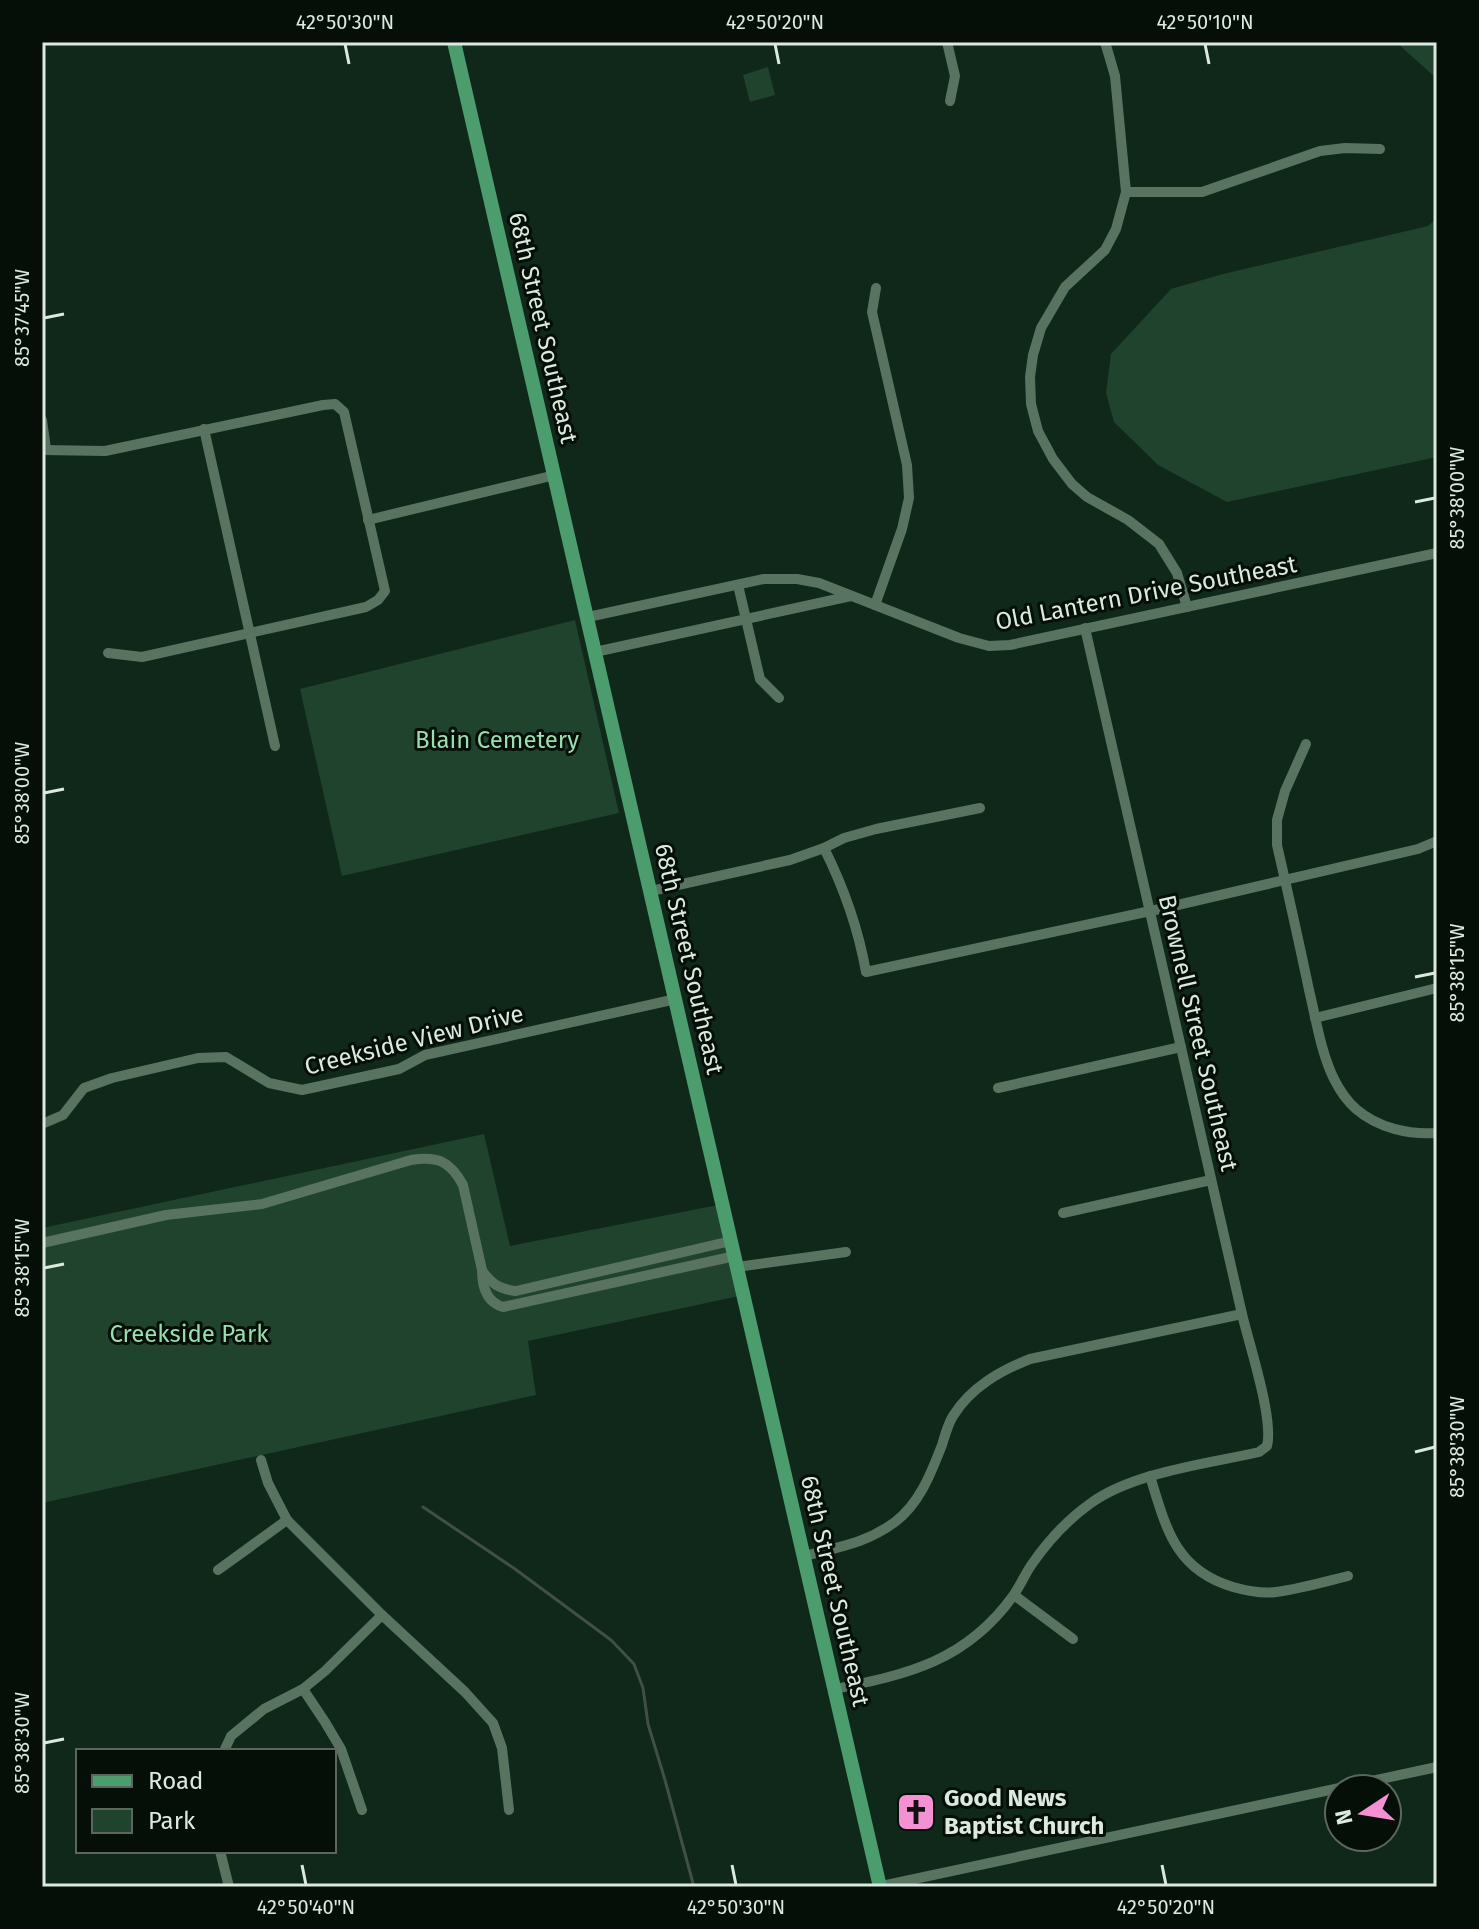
<svg xmlns="http://www.w3.org/2000/svg" width="1479" height="1929" font-family="'Fira Sans',sans-serif">
  <style>
    .green { fill: #1f432d }
    .lines { fill: none; stroke-linecap: round; stroke-linejoin: round }
    .stream { stroke: #424f45; stroke-width: 3 }
    .minor { stroke: #587360; stroke-width: 10 }
    .major { stroke: #4b9d6d; stroke-width: 14 }
    .ticks { fill: none; stroke: #dbeadf; stroke-width: 3 }
    .labels { text-anchor: middle; dominant-baseline: central; stroke-width: 6; stroke-linejoin: round; paint-order: stroke }
    .street-label { font-size: 24px; fill: #dbeadf; stroke: #050f08 }
    .park-label { font-size: 24px; fill: #98deb0; stroke: #050f08 }
    .poi-label { font-size: 24px; font-weight: bold; fill: #dbeadf; stroke: #050f08; text-anchor: start }
    .neatline { fill: none; stroke: #dbeadf; stroke-width: 3 }
    .ticks-label { font-size: 20px; text-anchor: middle; fill: #dbeadf }
  </style>
  <rect width="100%" height="100%" fill="#0f2819"/>
  <g class="green">
    <polygon points="1396,42 1437,42 1437,79"/>
    <polygon points="768,67 775,95 750,102 743,75"/>
    <polygon points="1437,218 1437,457 1227,502 1158,465 1114,422 1106,393 1111,354 1171,289 1223,274 1428,226"/>
    <polygon points="575,620 619,813 342,876 300,689"/>
    <polygon points="484,1134 510,1246 723,1204 744,1295 528,1341 536,1395 42,1503 42,1228"/>
  </g>
  <g class="lines">
    <polyline class="stream" points="423,1507 515,1569 611,1640 634,1664 643,1688 648,1724 665,1780 694,1887"/>
    <g class="minor">
      <polyline points="947,42 955,76 950,101"/>
      <polyline points="1105,42 1115,76 1126,192 1116,229 1105,250 1065,287 1041,328 1033,355 1030,377 1031,404 1038,431 1053,459 1072,484 1087,497 1128,520 1159,544 1177,573 1187,607"/>
      <polyline points="1126,192 1202,192 1320,151 1345,148 1380,149"/>
      <polyline points="42,420 46,449"/>
      <polyline points="204,429 275,746"/>
      <polyline points="42,450 105,451 323,405 335,404 344,412 385,591 378,600 366,607 142,657 108,653"/>
      <polyline points="368,520 555,475"/>
      <polyline points="738,585 760,679 779,698"/>
      <polyline points="875,605 902,529 909,498 907,465 872,312 876,288"/>
      <polyline points="588,617 764,579 797,579 819,583 959,638 989,646 1010,645 1437,553"/>
      <polyline points="595,652 851,596"/>
      <path d="M1306 744 1285 791 1277 820V845C1288 893 1299 942 1309 990 1316 1019 1321 1053 1334 1079 1339 1089 1348 1102 1356 1109 1378 1128 1409 1135 1437 1133"/>
      <path d="M824 848C844 888 858 927 866 972L1169 907 1418 849 1437 841"/>
      <polyline points="651,891 790,860 824,848 844,838 876,829 980,808"/>
      <polyline points="1315,1018 1437,988"/>
      <polyline points="998,1088 1181,1047"/>
      <polyline points="42,1124 63,1115 84,1088 112,1078 198,1058 226,1057 269,1083 302,1090 399,1069 425,1055 676,999"/>
      <polyline points="1063,1213 1211,1180"/>
      <path d="M42 1243 166 1215 262 1204 411 1160C438 1156 450 1161 463 1185L482 1270C482 1286 486 1302 503 1307L735 1256"/>
      <polyline points="737,1267 846,1252"/>
      <path d="M483 1272C493 1285 500 1289 516 1291L731 1241"/>
      <polyline points="261,1460 268,1483 287,1520 382,1615 465,1692 493,1723 502,1748 509,1810"/>
      <path d="M1150 1476C1166 1528 1175 1570 1233 1587 1247 1591 1262 1594 1276 1592 1300 1589 1324 1582 1348 1576"/>
      <path d="M804 1556C838 1547 865 1544 895 1522 920 1503 931 1473 942 1445 945 1435 948 1424 953 1416 971 1387 1000 1371 1030 1359L1242 1314"/>
      <polyline points="218,1570 287,1520"/>
      <polyline points="1014,1595 1073,1639"/>
      <polyline points="303,1689 325,1722 341,1749 362,1810"/>
      <path d="M835 1689C909 1674 966 1661 1013 1596 1020 1586 1025 1574 1032 1564 1048 1541 1067 1520 1091 1503 1134 1472 1207 1464 1259 1452L1267 1446C1274 1419 1249 1344 1242 1314L1085 628"/>
      <polyline points="224,1751 231,1736 264,1709 303,1689 325,1671 382,1615"/>
      <polyline points="220,1851 229,1887"/>
      <polyline points="877,1887 1437,1767"/>
    </g>
    <polyline class="major" points="454,42 880,1887"/>
  </g>
  <path class="ticks" d="M345 44 349 64M775 44 779 64M1205 44 1209 64M44 318 64 314M1415 502 1435 498M44 793 64 789M1415 977 1435 973M44 1268 64 1264M1415 1452 1435 1447M44 1743 64 1739M302 1865 306 1885M732 1865 736 1885M1162 1865 1166 1885"/>
  <defs>
    <symbol id="church-square" viewBox="-11 -11 22 22"><rect x="-9" y="-9" width="18" height="18" rx="4" fill="#f491d3" stroke="#050f08"/><path d="M-1.2-6h2.4v3.5h3.3v2.4h-3.3V6h-2.4V-.1h-3.3v-2.4h3.3Z" fill="#111"/></symbol>
  </defs>
  <g fill-rule="evenodd">
    <use href="#church-square" x="894" y="1790" width="44" height="44"/>
  </g>
  <g class="labels">
    <g class="street-label">
      <text transform="translate(543 328) rotate(77)">68th Street Southeast</text>
      <text transform="translate(1146 593) rotate(-11)">Old Lantern Drive Southeast</text>
      <text transform="translate(689 959) rotate(77)">68th Street Southeast</text>
      <text transform="translate(1198 1033) rotate(77)">Brownell Street Southeast</text>
      <text transform="translate(414 1040) rotate(-14)">Creekside View Drive</text>
      <text transform="translate(835 1591) rotate(77)">68th Street Southeast</text>
    </g>
    <g class="park-label">
      <text x="497" y="740">Blain Cemetery</text>
      <text x="189" y="1334">Creekside Park</text>
    </g>
    <g class="poi-label">
      <text x="944" y="1798">Good News<tspan x="944" dy="28">Baptist Church</tspan></text>
    </g>
  </g>
  <rect width="1479" height="1929" fill="none" stroke="#050f08" stroke-width="88"/>
  <rect x="76" y="1749" width="260" height="104" fill="#050f08" stroke="#5b675e" stroke-width="2"/>
  <rect x="92" y="1775" width="40" height="12" fill="#4b9d6d" stroke="#5b675e" stroke-width="2"/>
  <text x="148" y="1789" font-size="24" fill="#dbeadf">Road</text>
  <rect x="92" y="1809" width="40" height="24" fill="#1f432d" stroke="#5b675e" stroke-width="2"/>
  <text x="148" y="1829" font-size="24" fill="#dbeadf">Park</text>
  <g transform="translate(1363 1813) rotate(258)"><circle r="38" fill="#050f08" stroke="#5b675e" stroke-width="2"/>
  <path d="M0-6L14 30L0 20L-14 30Z" fill="#f491d3"/>
  <text y="-12" font-size="22" font-weight="bold" text-anchor="middle" fill="#dbeadf">N</text>
  </g>
  <rect x="44" y="44" width="1391" height="1841" class="neatline"/>
  <g class="ticks-label">
    <text x="345" y="29">42°50'30"N</text>
    <text x="775" y="29">42°50'20"N</text>
    <text x="1205" y="29">42°50'10"N</text>
    <text transform="translate(22 318) rotate(-90)" y="7">85°37'45"W</text>
    <text transform="translate(1457 498) rotate(-90)" y="7">85°38'00"W</text>
    <text transform="translate(22 793) rotate(-90)" y="7">85°38'00"W</text>
    <text transform="translate(1457 973) rotate(-90)" y="7">85°38'15"W</text>
    <text transform="translate(22 1268) rotate(-90)" y="7">85°38'15"W</text>
    <text transform="translate(1457 1447) rotate(-90)" y="7">85°38'30"W</text>
    <text transform="translate(22 1743) rotate(-90)" y="7">85°38'30"W</text>
    <text x="306" y="1914">42°50'40"N</text>
    <text x="736" y="1914">42°50'30"N</text>
    <text x="1166" y="1914">42°50'20"N</text>
  </g>
</svg>
